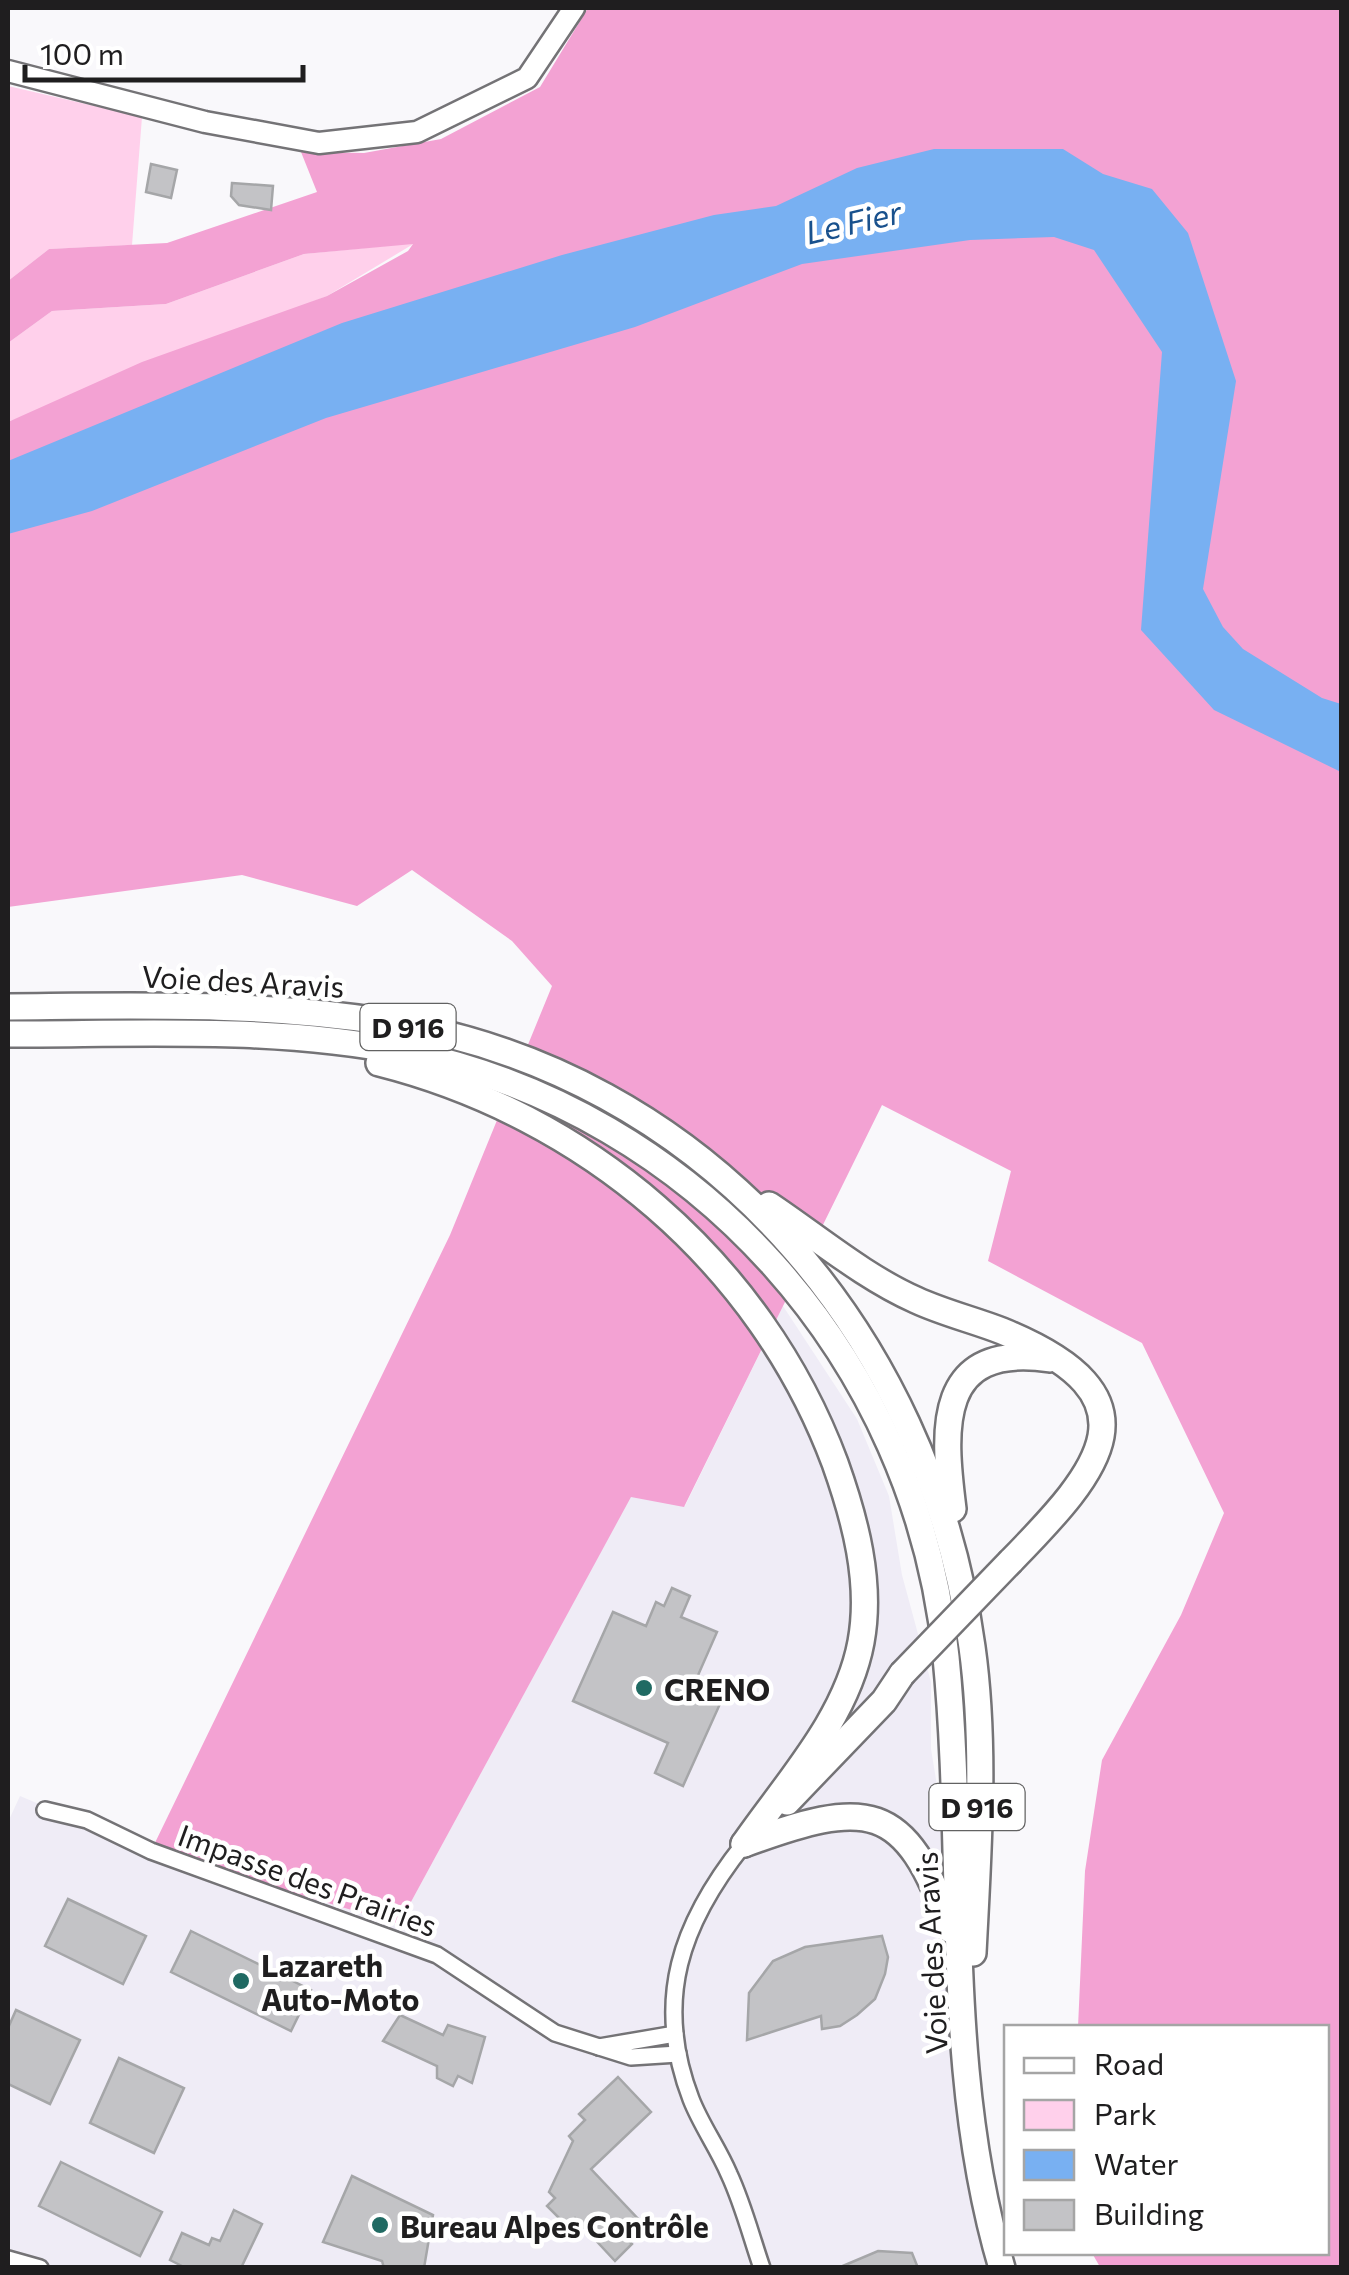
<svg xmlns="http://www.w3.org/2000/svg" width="1349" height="2275" font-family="Commissioner,sans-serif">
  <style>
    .built { fill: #efecf6 }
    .green { fill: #ffd0eb }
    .forest { fill: #f3a2d3 }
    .water { fill: #78b0f2 }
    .building { fill: #c3c3c6; stroke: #a5a6a8; stroke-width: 2.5 }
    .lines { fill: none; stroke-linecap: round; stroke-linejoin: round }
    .minor-casing { stroke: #747376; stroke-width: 20 }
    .tertiary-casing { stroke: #747376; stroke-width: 25 }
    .trunk-casing { stroke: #747376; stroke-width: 30 }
    .minor { stroke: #fff; stroke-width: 15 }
    .tertiary { stroke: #fff; stroke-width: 20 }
    .trunk { stroke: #fff; stroke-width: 25 }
    .trunk-bridge-casing { stroke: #747376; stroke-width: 30; stroke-linecap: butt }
    .trunk-bridge { stroke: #fff; stroke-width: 25 }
    .poi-dot { fill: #206a63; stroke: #fff; stroke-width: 4 }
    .labels { text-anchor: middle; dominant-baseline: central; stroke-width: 9; stroke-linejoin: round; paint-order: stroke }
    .shield { fill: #fff; stroke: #626262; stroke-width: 2.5 }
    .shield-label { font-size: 28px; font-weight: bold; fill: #1f1e1f }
    .street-label { font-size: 30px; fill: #1f1e1f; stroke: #fff }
    .poi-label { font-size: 30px; font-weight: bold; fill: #1f1e1f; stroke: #fff; text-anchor: start }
    .water-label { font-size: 32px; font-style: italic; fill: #19518d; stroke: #fff }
  </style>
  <rect width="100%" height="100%" fill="#f9f8fb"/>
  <polygon class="built" points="783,1306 857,1419 889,1496 902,1575 931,1682 931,1749 957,1907 967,2099 1004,2267 8,2267 8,1822 20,1796 151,1851 399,1924 631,1496 685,1506"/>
  <g class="green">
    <polygon points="8,86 142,117 132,245 49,249 8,281"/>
    <polygon points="415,243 327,296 8,422 8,343 52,311 166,304 304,254"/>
  </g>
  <polygon class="forest" points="588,8 1341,8 1341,2267 1100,2267 1092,2253 1326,2252 1326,2028 1078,2027 1085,1871 1102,1760 1181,1615 1224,1513 1142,1343 988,1261 1011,1171 882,1105 684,1507 631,1497 399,1924 151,1851 450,1235 552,986 512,941 412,870 357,906 242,875 8,907 8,422 142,362 327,296 408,251 413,244 304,254 166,304 52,311 8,343 8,281 49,249 167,243 317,192 301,152 364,153 441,139 540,87"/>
  <polygon class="water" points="934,149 1063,149 1103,174 1152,189 1188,233 1236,381 1203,589 1223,627 1243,649 1322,698 1341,704 1341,772 1214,710 1141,630 1162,352 1094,250 1054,237 970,240 802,264 635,327 326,418 92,511 8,534 8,461 342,323 562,255 714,215 776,206 857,168"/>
  <g class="building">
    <polygon points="151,164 177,170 171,198 146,192"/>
    <polygon points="232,183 273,186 271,210 239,205 231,196"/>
    <polygon points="672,1588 690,1596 681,1617 717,1632 695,1682 724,1695 683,1786 655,1773 668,1743 573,1701 613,1612 646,1626 656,1602 664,1606"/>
    <polygon points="68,1899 146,1936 123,1984 45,1946"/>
    <polygon points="191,1931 311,1990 291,2031 171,1972"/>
    <polygon points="882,1936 888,1957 885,1974 875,1999 857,2015 840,2026 822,2029 821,2016 747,2040 749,1993 773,1961 805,1947"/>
    <polygon points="16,2010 80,2040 50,2104 8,2084 8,2028"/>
    <polygon points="400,2015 443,2035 448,2025 485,2037 472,2083 458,2076 453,2086 437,2078 437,2066 383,2041"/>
    <polygon points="119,2058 184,2088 154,2153 90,2123"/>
    <polygon points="618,2077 651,2112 591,2169 642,2223 626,2238 632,2244 615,2261 575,2218 567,2226 547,2206 555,2198 549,2192 573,2141 569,2136 585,2120 579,2114"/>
    <polygon points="61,2162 162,2212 140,2256 39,2206"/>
    <polygon points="352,2176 433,2215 424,2268 384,2268 382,2261 323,2242"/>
    <polygon points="234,2210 262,2224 241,2268 186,2268 170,2260 182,2233 209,2245 212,2238 220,2241"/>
    <polygon points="878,2251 912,2253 918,2268 838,2268"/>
  </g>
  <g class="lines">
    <defs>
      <g id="minor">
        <polyline points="45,1810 87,1820 151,1851 437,1955 555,2033 631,2057 678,2054"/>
        <path d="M744 1844C681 1923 653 2000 691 2099 701 2125 718 2148 729 2174 743 2204 751 2236 762 2268"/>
        <polyline points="599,2047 675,2034"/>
        <polyline points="8,2259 40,2268"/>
      </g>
      <polyline id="tertiary" points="8,71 205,122 319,143 417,132 527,78 574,8"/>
      <g id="trunk">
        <path d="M8 1007C134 1006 261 1002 386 1022 705 1072 929 1333 972 1647 986 1747 978 1853 973 1953"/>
        <path d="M8 1034C139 1034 274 1026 404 1052 697 1112 917 1360 946 1657 966 1859 943 2070 1002 2268"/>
        <path d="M379 1063C585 1115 760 1262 835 1463 855 1519 872 1582 861 1642 847 1718 787 1782 744 1844"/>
        <path d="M769 1205C817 1237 864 1277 916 1300 944 1313 974 1320 1002 1331 1164 1397 1101 1469 1011 1561"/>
        <path d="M953 1509C943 1430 935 1342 1050 1359"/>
        <polyline points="787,1802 884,1701 902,1674"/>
        <path d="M744 1844C867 1799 905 1799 951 1930"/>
      </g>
    </defs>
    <use href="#minor" class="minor-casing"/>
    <use href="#tertiary" class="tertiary-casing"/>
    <use href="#trunk" class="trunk-casing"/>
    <use href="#minor" class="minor"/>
    <use href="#tertiary" class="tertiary"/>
    <use href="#trunk" class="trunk"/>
    <defs>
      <polyline id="trunk-bridge" points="902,1674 1011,1561"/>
    </defs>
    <use href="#trunk-bridge" class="trunk-bridge-casing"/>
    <use href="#trunk-bridge" class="trunk-bridge"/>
  </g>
  <g class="poi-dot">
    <circle cx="644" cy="1688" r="10"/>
    <circle cx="241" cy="1981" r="10"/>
    <circle cx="380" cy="2225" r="10"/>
  </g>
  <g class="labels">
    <g class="shield">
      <rect x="360.5" y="1004" width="95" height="46" rx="8"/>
      <rect x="929.5" y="1784" width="95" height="46" rx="8"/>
    </g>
    <g class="shield-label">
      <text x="408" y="1027">D 916</text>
      <text x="977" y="1807">D 916</text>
    </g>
    <g class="street-label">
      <text transform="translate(243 980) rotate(3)">Voie des Aravis</text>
      <text transform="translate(308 1879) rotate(20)">Impasse des Prairies</text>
      <text transform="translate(930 1953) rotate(-93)">Voie des Aravis</text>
    </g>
    <g class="poi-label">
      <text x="664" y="1688">CRENO</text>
      <text x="261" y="1964">Lazareth<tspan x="261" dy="34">Auto-Moto</tspan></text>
      <text x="400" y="2225">Bureau Alpes Contrôle</text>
    </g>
    <g class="water-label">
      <text transform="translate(853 221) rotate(-13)">Le Fier</text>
    </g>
  </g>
  <rect width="1349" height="2275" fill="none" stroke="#1f1e1f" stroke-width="20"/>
  <rect x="1004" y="2025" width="325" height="230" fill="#ffffff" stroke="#a5a5a5" stroke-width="2.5"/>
  <rect x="1024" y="2058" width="50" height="15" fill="#ffffff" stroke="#a5a5a5" stroke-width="2.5"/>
  <text x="1094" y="2075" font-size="30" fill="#1f1e1f">Road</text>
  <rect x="1024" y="2100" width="50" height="30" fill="#ffd0eb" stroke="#a5a5a5" stroke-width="2.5"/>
  <text x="1094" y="2125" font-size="30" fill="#1f1e1f">Park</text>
  <rect x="1024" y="2150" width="50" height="30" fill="#78b0f2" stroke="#a5a5a5" stroke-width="2.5"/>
  <text x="1094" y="2175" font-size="30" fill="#1f1e1f">Water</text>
  <rect x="1024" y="2200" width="50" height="30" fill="#c3c3c6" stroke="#a5a5a5" stroke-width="2.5"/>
  <text x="1094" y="2225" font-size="30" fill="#1f1e1f">Building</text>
  <path d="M25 65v15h278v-15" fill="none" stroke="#1f1e1f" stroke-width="5"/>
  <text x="40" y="65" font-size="30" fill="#1f1e1f" stroke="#ffffff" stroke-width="8" paint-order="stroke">100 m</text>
</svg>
